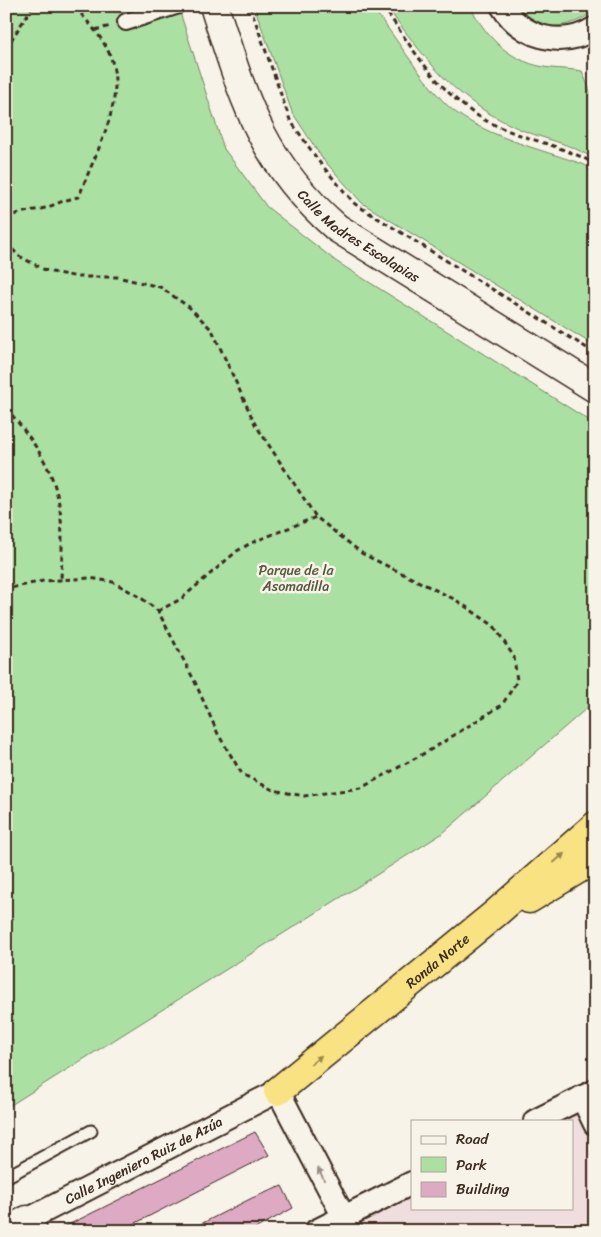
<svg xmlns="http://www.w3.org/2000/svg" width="601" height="1237" font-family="Sriracha,sans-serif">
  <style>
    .built { fill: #f0dddd }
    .green { fill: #abe0a3; stroke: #738560 }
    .building { fill: #deaac3; stroke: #3b2a1e }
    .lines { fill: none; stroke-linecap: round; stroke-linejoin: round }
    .service-casing { stroke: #3b2a1e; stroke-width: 15 }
    .pedestrian-casing { stroke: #3b2a1e; stroke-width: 20 }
    .minor-casing { stroke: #3b2a1e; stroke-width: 26 }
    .tertiary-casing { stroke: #3b2a1e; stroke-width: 31 }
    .trunk-casing { stroke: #3b2a1e; stroke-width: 31 }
    .path { stroke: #3b2a1e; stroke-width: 3; stroke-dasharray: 5 4; stroke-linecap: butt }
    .service { stroke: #f7f3e8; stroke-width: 11 }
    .pedestrian { stroke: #f7f3e8; stroke-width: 16 }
    .minor { stroke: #f7f3e8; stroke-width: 22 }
    .tertiary { stroke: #f7f3e8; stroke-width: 28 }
    .trunk { stroke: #f8e281; stroke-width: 28 }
    .oneway { fill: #9a8650 }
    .oneway2 { fill: #998e83 }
    .labels { text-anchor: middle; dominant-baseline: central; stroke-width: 5; stroke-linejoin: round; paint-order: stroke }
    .street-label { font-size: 14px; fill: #3b2a1e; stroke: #f7f3e8 }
    .park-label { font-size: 14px; fill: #57583f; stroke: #f7f3e8 }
  </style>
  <rect width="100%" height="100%" fill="#f7f3e8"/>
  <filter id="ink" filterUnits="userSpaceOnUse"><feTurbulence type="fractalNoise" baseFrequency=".02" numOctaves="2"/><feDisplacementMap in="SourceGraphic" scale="10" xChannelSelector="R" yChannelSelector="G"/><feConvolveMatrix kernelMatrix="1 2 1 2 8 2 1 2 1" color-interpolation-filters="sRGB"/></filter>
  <g filter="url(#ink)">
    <polygon class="built" points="570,1114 579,1116 595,1149 595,1231 362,1231 360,1228 362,1218 412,1193 412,1208 572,1208 572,1121 557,1121"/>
    <g class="green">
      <polygon points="6,6 178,6 224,149 267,207 337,262 595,424 595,701 443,833 6,1108"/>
      <path d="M254 6H371C396 37 416 72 443 101 473 134 544 150 585 165L595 175V346L362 203 322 158 292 112Z"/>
      <path d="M386 6H470C487 39 512 64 551 68 561 69 571 69 582 71L595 103V160C571 142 539 139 513 126 452 98 425 58 386 6Z"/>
      <path d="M517 6H595V10C572 29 535 35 517 6Z"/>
    </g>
    <g class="building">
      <polygon points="255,1132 269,1155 120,1231 56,1231"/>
      <polygon points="282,1186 293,1208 251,1231 187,1231 252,1198"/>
    </g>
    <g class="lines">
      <defs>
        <polyline id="service" points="6,1177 91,1131"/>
        <polyline id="pedestrian" points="126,22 176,6"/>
        <g id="minor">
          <path d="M502 6C522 38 562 49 595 28"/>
          <polyline points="582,1097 595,1124"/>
          <polyline points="535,1121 595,1091"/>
          <path id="s1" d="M27 1220 278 1091 351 1231"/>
          <polyline points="316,1231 412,1183"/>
        </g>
        <g id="tertiary">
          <path id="s2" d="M214 6C244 98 260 161 337 228L595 388"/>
          <polyline points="8,1231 27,1220 33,1231"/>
        </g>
        <g id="trunk">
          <polyline points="529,899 595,859"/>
          <path id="s3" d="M278 1091 496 913 595 826"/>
        </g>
      </defs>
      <use href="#service" class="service-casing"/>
      <use href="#pedestrian" class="pedestrian-casing"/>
      <use href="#minor" class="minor-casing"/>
      <use href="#tertiary" class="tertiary-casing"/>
      <use href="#trunk" class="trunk-casing"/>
      <g class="path">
        <polyline points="250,6 290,120 320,163 355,204 595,353"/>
        <path d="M383 6C413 50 445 103 495 125 527 140 564 146 595 164"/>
        <polyline points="95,30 111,26"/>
        <polyline points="6,48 33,6"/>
        <path d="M6 218C19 212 31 211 45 208 57 204 66 199 79 197 94 153 129 100 109 53 101 35 86 20 74 6"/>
        <polyline points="6,243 19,256 47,271 78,277 117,277 160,287 189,307 212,330 255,424 316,517 363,554 456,600 494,626 514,657 517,681 502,705 432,749 361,788 304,796 273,790 242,774 218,734 195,682 158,611 140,597 113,582 90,578 43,581 6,589"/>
        <path d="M6 408C59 470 65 498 61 579"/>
        <polyline points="158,611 181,599 237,551 251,543 316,517"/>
      </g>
      <use href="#service" class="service"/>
      <use href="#pedestrian" class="pedestrian"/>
      <use href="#minor" class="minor"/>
      <use href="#tertiary" class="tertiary"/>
      <use href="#trunk" class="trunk"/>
    </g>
    <defs><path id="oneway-solid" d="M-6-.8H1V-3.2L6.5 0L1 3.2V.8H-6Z" transform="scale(1.25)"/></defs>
    <g class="oneway">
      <use href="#oneway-solid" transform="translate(559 858) rotate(-41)"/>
      <use href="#oneway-solid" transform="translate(316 1060) rotate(-40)"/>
    </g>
    <use class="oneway2" href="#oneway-solid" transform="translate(321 1174) rotate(-117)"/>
  </g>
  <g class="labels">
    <g class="street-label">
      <text stroke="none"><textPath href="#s2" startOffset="280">Calle Madres Escolapias</textPath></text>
      <text stroke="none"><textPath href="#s3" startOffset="206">Ronda Norte</textPath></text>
      <text stroke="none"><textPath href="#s1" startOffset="131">Calle Ingeniero Ruiz de Azúa</textPath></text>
    </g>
    <g class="park-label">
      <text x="296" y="570">Parque de la<tspan x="296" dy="16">Asomadilla</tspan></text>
    </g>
  </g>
  <rect width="601" height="1237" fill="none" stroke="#f7f3e8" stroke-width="25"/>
  <rect x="12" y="12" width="576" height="1212" fill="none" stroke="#3b2a1e" stroke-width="2" filter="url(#ink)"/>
  <rect x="411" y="1120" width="162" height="90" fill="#f7f3e8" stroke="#aca397"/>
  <rect x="421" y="1136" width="25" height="8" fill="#f7f3e8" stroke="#aca397"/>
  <text x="456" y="1144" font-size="15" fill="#3b2a1e">Road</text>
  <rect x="421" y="1157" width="25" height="15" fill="#abe0a3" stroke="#aca397"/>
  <text x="456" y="1170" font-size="15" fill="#3b2a1e">Park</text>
  <rect x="421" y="1182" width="25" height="15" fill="#deaac3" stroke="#aca397"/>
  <text x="456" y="1194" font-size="15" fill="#3b2a1e">Building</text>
</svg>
